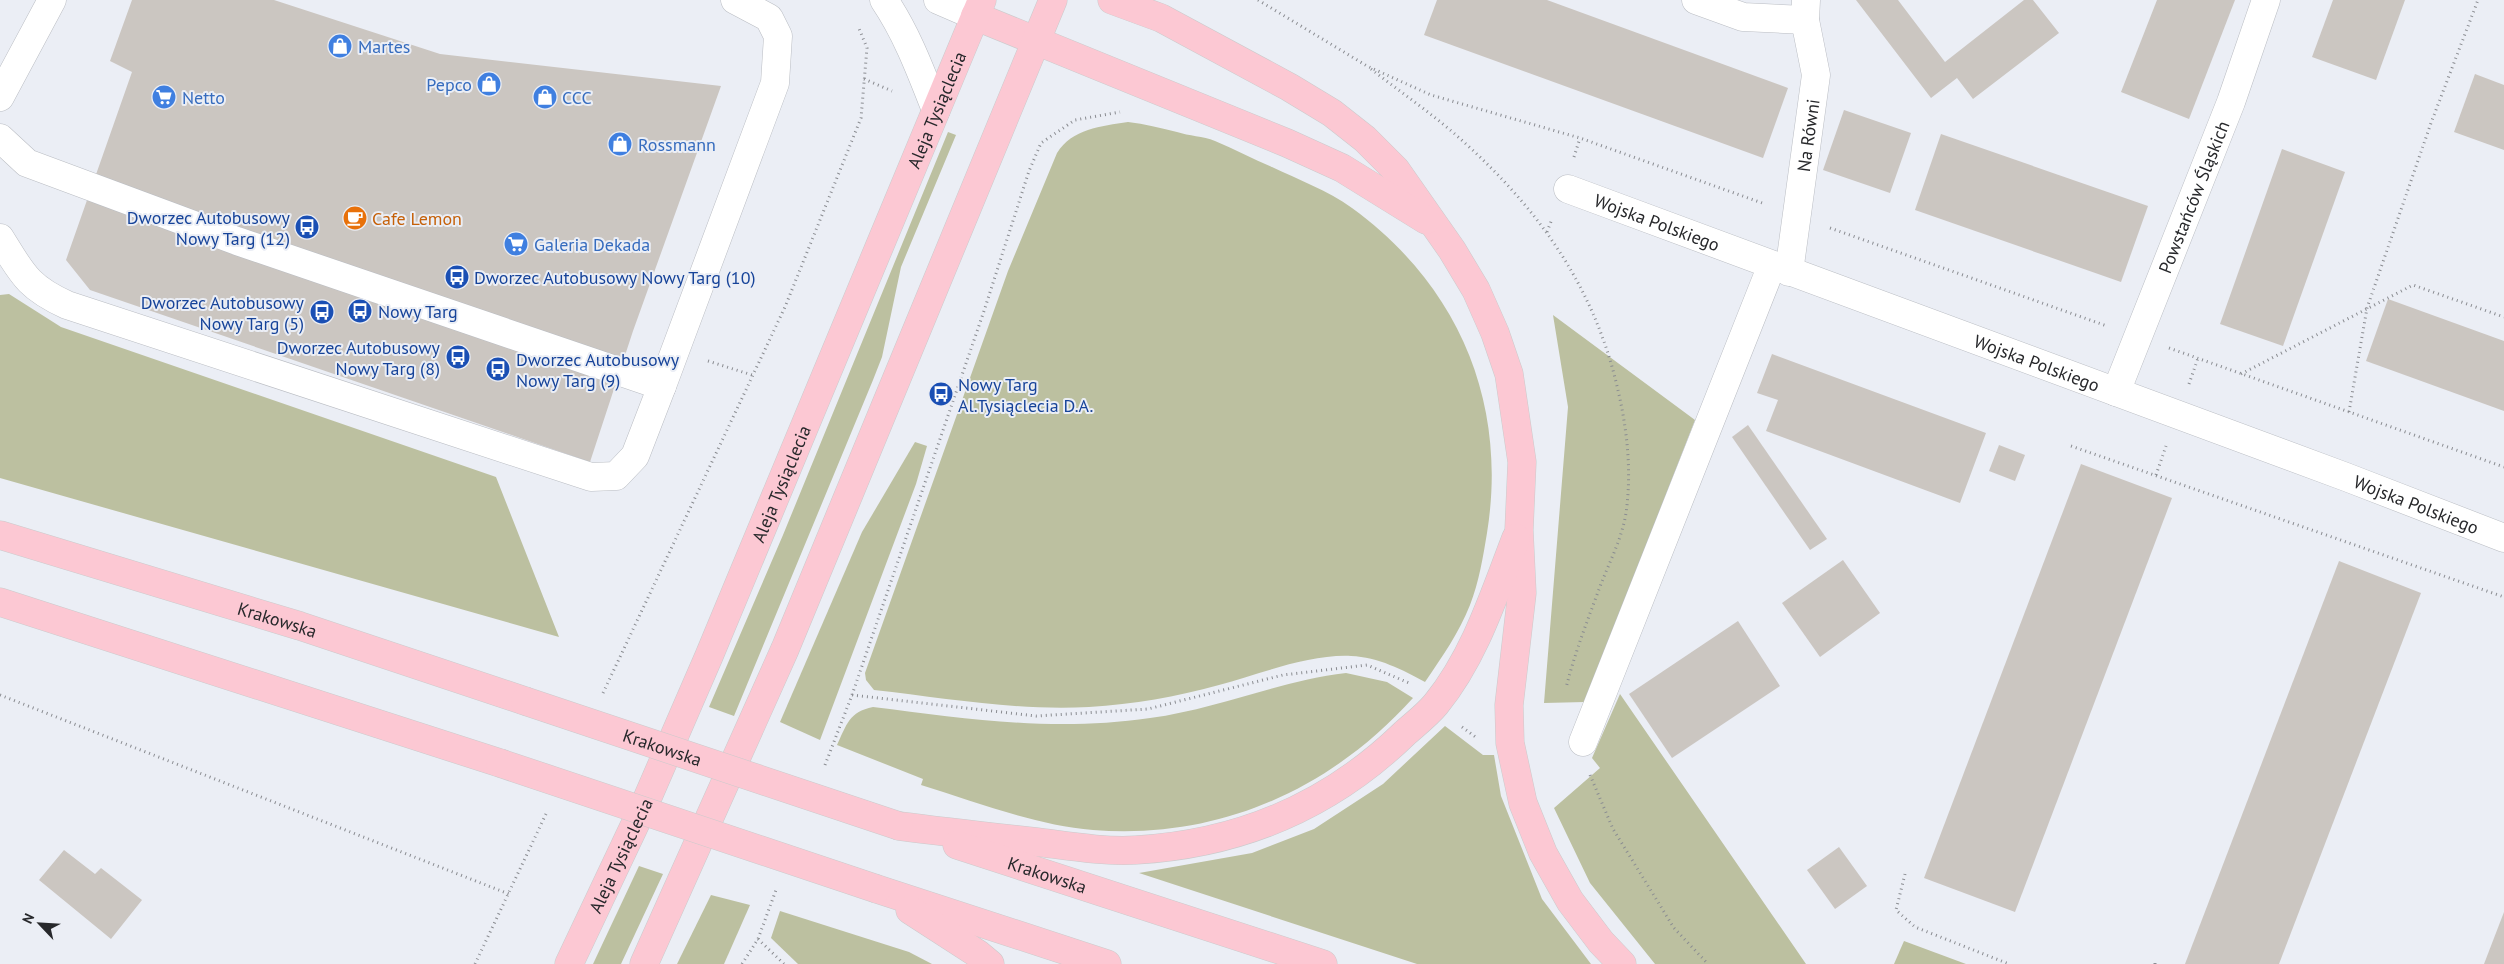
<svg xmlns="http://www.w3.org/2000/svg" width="2504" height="964" font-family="'PT Sans',sans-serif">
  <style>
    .green { fill: #bcc0a0 }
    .building { fill: #cbc6c1 }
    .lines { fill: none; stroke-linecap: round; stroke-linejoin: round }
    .minor-casing { stroke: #babdc3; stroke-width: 29 }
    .major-casing { stroke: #cbcbcc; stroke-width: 29 }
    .path { stroke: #8a8c91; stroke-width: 3; stroke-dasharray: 1 4; stroke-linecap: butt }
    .minor { stroke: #fff; stroke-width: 28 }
    .major { stroke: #fcc8d3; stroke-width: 28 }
    .major-bridge-casing { stroke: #cbcbcc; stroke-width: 29; stroke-linecap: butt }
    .major-bridge { stroke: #fcc8d3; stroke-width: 28 }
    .labels { text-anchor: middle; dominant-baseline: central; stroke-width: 4; stroke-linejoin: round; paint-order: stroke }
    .shop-label { font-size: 18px; fill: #366cbe; stroke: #ebeef5; text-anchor: start }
    .street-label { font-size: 18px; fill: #27282b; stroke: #ebeef5 }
    .transit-label { font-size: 18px; fill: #164399; stroke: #ebeef5; text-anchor: start }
    .food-label { font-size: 18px; fill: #c56008; stroke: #ebeef5; text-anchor: start }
  </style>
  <rect width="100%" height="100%" fill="#ebeef5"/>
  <g class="green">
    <path d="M1128 122C1145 124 1160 128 1177 132 1189 136 1203 136 1215 141 1234 149 1253 159 1272 167 1299 180 1327 190 1352 208 1459 286 1508 403 1487 533 1483 557 1479 582 1470 605 1459 633 1442 657 1425 682 1403 670 1378 657 1351 656 1309 654 1260 674 1219 685 1176 697 1134 704 1089 707 1017 711 946 698 874 690L866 680 865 673 1008 271 1057 153C1072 129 1101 126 1128 122Z"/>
    <polygon points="948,132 956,135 901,267 882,357 873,380 734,716 709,707 783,535"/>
    <polygon points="9,294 61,327 496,477 559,637 0,478 0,295"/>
    <polygon points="1553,315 1695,420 1585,702 1544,703 1568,407"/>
    <polygon points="915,442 927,446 916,484 820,740 780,722 862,532"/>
    <path d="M1346 673 1387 682 1413 698C1330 790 1218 840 1093 830 1035 825 976 802 921 785L923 779 837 745C847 724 849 712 873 707 969 719 1054 732 1150 718 1217 709 1279 681 1346 673Z"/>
    <polygon points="1620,694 1806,964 1655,964 1590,883 1554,808 1600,768 1592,758"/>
    <polygon points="1445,726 1483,755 1494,755 1501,796 1542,899 1591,964 1417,964 1139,873 1252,853 1314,829 1383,784"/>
    <polygon points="639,866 663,874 621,964 593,964"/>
    <polygon points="711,895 750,905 724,964 677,964"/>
    <polygon points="780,911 909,952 932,964 798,964 771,938"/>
    <polygon points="1904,941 1966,964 1894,964"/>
  </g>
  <g class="building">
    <polygon points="132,0 274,0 440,54 721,86 633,331 590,462 90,290 66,260 132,72 110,61"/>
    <polygon points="1437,0 1547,0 1788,88 1763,158 1424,35"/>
    <polygon points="1856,0 1898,0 1945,62 2024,0 2033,0 2059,33 1973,99 1957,78 1931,98"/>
    <polygon points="2157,0 2235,0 2189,119 2121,92"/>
    <polygon points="2333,0 2405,0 2376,80 2312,57"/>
    <polygon points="2475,74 2504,85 2504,150 2454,132"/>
    <polygon points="1844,110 1911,133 1890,193 1823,170"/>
    <polygon points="1941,134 2148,206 2121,282 1915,210"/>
    <polygon points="2282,149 2345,172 2283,346 2220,324"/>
    <polygon points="2388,299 2504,341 2504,411 2366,361"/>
    <polygon points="1772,354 1986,433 1960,503 1766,431 1778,400 1757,393"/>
    <polygon points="1748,425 1827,539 1810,550 1732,437"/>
    <polygon points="1999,445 2025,455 2015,481 1989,471"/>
    <polygon points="2081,464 2172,498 2015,912 1924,878"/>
    <polygon points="1843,560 1880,613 1820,657 1782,603"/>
    <polygon points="2339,561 2421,593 2279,964 2185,964"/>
    <polygon points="1738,621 1780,686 1672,758 1629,694"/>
    <polygon points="1839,847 1867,886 1835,909 1807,870"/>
    <polygon points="64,850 95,874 101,868 142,900 111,939 39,880"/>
    <polygon points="2504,912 2504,964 2484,964"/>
  </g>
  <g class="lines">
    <defs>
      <g id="minor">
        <path d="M884 0C907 34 921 72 936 110"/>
        <polyline points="938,0 975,16"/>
        <polyline points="1696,0 1743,17 1805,20"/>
        <polyline points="0,97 52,0"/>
        <path d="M0 138 27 163 237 241 662 386 635 456 616 476 591 477 67 305C27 287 22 273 0 238"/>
        <path id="s1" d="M1568 189 2346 477 2504 538"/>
        <path id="s2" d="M1789 272 1816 75 1805 20 1806 0"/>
        <polyline points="662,386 775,83 778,36 769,18 735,0"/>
        <path id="s3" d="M2116 392 2231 102 2266 0"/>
        <polyline points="1583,742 1772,265"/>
      </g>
      <g id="major">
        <polyline points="1112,0 1161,18 1289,87 1332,113 1365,139 1396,170 1452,250 1476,290 1495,333 1509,374 1522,462 1519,530 1522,593 1509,705 1510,743 1523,803 1543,853 1570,901 1601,942 1622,964"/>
        <polyline points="975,16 1287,143 1342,168 1426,220"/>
        <path id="s4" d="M0 535 300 626 525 701"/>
        <polyline points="0,602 500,763"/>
        <path d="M899 826C945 832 991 837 1037 842 1069 846 1104 852 1136 850 1241 844 1330 806 1405 733 1415 724 1427 715 1436 704 1475 656 1494 595 1516 538"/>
        <path id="s5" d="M957 845 1323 964"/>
        <polyline points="877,889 1107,964"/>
        <polyline points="910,910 978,954 990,964"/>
        <path id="s6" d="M569 964 647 799 709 656 982 0"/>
        <polyline points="644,964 785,649 1053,0"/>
      </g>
    </defs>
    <use href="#minor" class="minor-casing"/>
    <use href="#major" class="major-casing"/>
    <g class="path">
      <polyline points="1258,0 1367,66 1431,95 1580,138 1765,204"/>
      <path d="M1371 69C1403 94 1437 117 1466 144 1540 211 1594 288 1617 386 1627 427 1632 471 1626 513 1622 538 1610 561 1601 584 1588 619 1575 652 1566 688"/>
      <polyline points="864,79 892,91"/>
      <polyline points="1574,157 1580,138"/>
      <polyline points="1830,228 2107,326"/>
      <polyline points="1547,232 1552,219"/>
      <polyline points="2169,348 2504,467"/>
      <polyline points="708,361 752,375"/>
      <polyline points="2241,374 2413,285 2504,317"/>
      <polyline points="2189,384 2198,358"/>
      <polyline points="2349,412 2367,308 2431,123 2478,0"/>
      <polyline points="2071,446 2504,597"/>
      <polyline points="2156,475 2166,446"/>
      <polyline points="603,693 785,307 861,118 867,48 858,26"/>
      <polyline points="0,695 509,894"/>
      <polyline points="852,695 1036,716 1148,709 1283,675 1367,665 1409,683"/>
      <polyline points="1462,727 1477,738"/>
      <polyline points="825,765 852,695 984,311 1029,171 1041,143 1075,120 1120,112"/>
      <polyline points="1590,775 1613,829 1674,928 1708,964"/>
      <polyline points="1905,874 1896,910 1915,927 2009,964"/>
      <polyline points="758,939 784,964"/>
      <polyline points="475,964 546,814"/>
      <polyline points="742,964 758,939 776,890"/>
      <polyline points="2155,964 2155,963"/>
    </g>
    <use href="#minor" class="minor"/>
    <use href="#major" class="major"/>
    <defs>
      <g id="major-bridge">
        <path id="s7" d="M525 701 899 826"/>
        <polyline points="500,763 877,889"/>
      </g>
    </defs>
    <use href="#major-bridge" class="major-bridge-casing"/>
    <use href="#major-bridge" class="major-bridge"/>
  </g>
  <defs>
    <symbol id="shop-disc" viewBox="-11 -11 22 22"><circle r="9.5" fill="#3f7fe0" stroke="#ebeef5"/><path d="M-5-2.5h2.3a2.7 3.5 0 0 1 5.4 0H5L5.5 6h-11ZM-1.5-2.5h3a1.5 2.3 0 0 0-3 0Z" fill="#fff"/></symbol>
    <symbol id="supermarket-disc" viewBox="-11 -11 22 22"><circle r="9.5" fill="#3f7fe0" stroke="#ebeef5"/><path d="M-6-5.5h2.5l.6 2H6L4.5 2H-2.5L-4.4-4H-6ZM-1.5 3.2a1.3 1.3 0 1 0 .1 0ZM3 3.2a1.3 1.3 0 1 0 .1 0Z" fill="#fff"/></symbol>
    <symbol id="cafe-disc" viewBox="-11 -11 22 22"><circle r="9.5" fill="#e8710a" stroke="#ebeef5"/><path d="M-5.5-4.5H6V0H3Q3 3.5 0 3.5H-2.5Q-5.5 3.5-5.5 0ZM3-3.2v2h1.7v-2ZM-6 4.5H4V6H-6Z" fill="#fff"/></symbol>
    <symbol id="bus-disc" viewBox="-11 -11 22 22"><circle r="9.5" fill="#1a4fb4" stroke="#ebeef5"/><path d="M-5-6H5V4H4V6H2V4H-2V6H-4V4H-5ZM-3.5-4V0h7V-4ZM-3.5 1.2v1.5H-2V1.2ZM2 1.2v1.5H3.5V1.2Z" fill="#fff"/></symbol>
  </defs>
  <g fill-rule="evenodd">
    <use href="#shop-disc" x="326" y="32" width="28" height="28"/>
    <use href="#shop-disc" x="475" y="70" width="28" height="28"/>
    <use href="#supermarket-disc" x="150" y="83" width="28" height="28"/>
    <use href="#shop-disc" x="531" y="83" width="28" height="28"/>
    <use href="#shop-disc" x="606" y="130" width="28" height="28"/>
    <use href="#cafe-disc" x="341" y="204" width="28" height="28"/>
    <use href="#bus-disc" x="293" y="213" width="28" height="28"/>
    <use href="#supermarket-disc" x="502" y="230" width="28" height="28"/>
    <use href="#bus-disc" x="443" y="263" width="28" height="28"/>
    <use href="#bus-disc" x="346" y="297" width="28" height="28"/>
    <use href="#bus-disc" x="308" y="298" width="28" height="28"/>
    <use href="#bus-disc" x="444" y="343" width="28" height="28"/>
    <use href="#bus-disc" x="484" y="355" width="28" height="28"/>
    <use href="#bus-disc" x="927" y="380" width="28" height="28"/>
  </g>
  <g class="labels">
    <g class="shop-label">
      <text x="358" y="46">Martes</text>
      <text x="472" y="84" text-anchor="end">Pepco</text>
      <text x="182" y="97">Netto</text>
      <text x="562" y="97">CCC</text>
      <text x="638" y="144">Rossmann</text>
      <text x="534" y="244">Galeria Dekada</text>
    </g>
    <g class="street-label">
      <text stroke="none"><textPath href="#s6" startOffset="930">Aleja Tysiąclecia</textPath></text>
      <text stroke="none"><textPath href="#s2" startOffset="138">Na Równi</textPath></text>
      <text stroke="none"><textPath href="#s3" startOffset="210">Powstańców Śląskich</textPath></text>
      <text stroke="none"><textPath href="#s1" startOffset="95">Wojska Polskiego</textPath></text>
      <text stroke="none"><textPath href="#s1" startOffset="500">Wojska Polskiego</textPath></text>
      <text stroke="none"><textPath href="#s6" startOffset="525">Aleja Tysiąclecia</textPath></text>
      <text stroke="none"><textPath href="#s1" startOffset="905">Wojska Polskiego</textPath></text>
      <text stroke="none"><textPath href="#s4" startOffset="290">Krakowska</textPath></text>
      <text stroke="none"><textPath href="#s7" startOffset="145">Krakowska</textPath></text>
      <text stroke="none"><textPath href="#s6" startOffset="120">Aleja Tysiąclecia</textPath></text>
      <text stroke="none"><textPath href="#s5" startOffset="95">Krakowska</textPath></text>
    </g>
    <g class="transit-label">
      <text x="290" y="217" text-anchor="end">Dworzec Autobusowy<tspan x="290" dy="21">Nowy Targ (12)</tspan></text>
      <text x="474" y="277">Dworzec Autobusowy Nowy Targ (10)</text>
      <text x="304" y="302" text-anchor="end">Dworzec Autobusowy<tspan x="304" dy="21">Nowy Targ (5)</tspan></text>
      <text x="378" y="311">Nowy Targ</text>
      <text x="440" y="347" text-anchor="end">Dworzec Autobusowy<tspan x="440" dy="21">Nowy Targ (8)</tspan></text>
      <text x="516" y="359">Dworzec Autobusowy<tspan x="516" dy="21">Nowy Targ (9)</tspan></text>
      <text x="958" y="384">Nowy Targ<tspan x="958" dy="21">Al.Tysiąclecia D.A.</tspan></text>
    </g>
    <g class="food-label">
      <text x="372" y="218">Cafe Lemon</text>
    </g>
  </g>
  <g transform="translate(40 924) rotate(295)" stroke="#ebeef5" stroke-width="4" paint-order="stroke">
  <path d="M0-4L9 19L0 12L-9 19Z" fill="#27282b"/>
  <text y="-8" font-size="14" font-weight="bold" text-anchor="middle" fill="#27282b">N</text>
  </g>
</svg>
